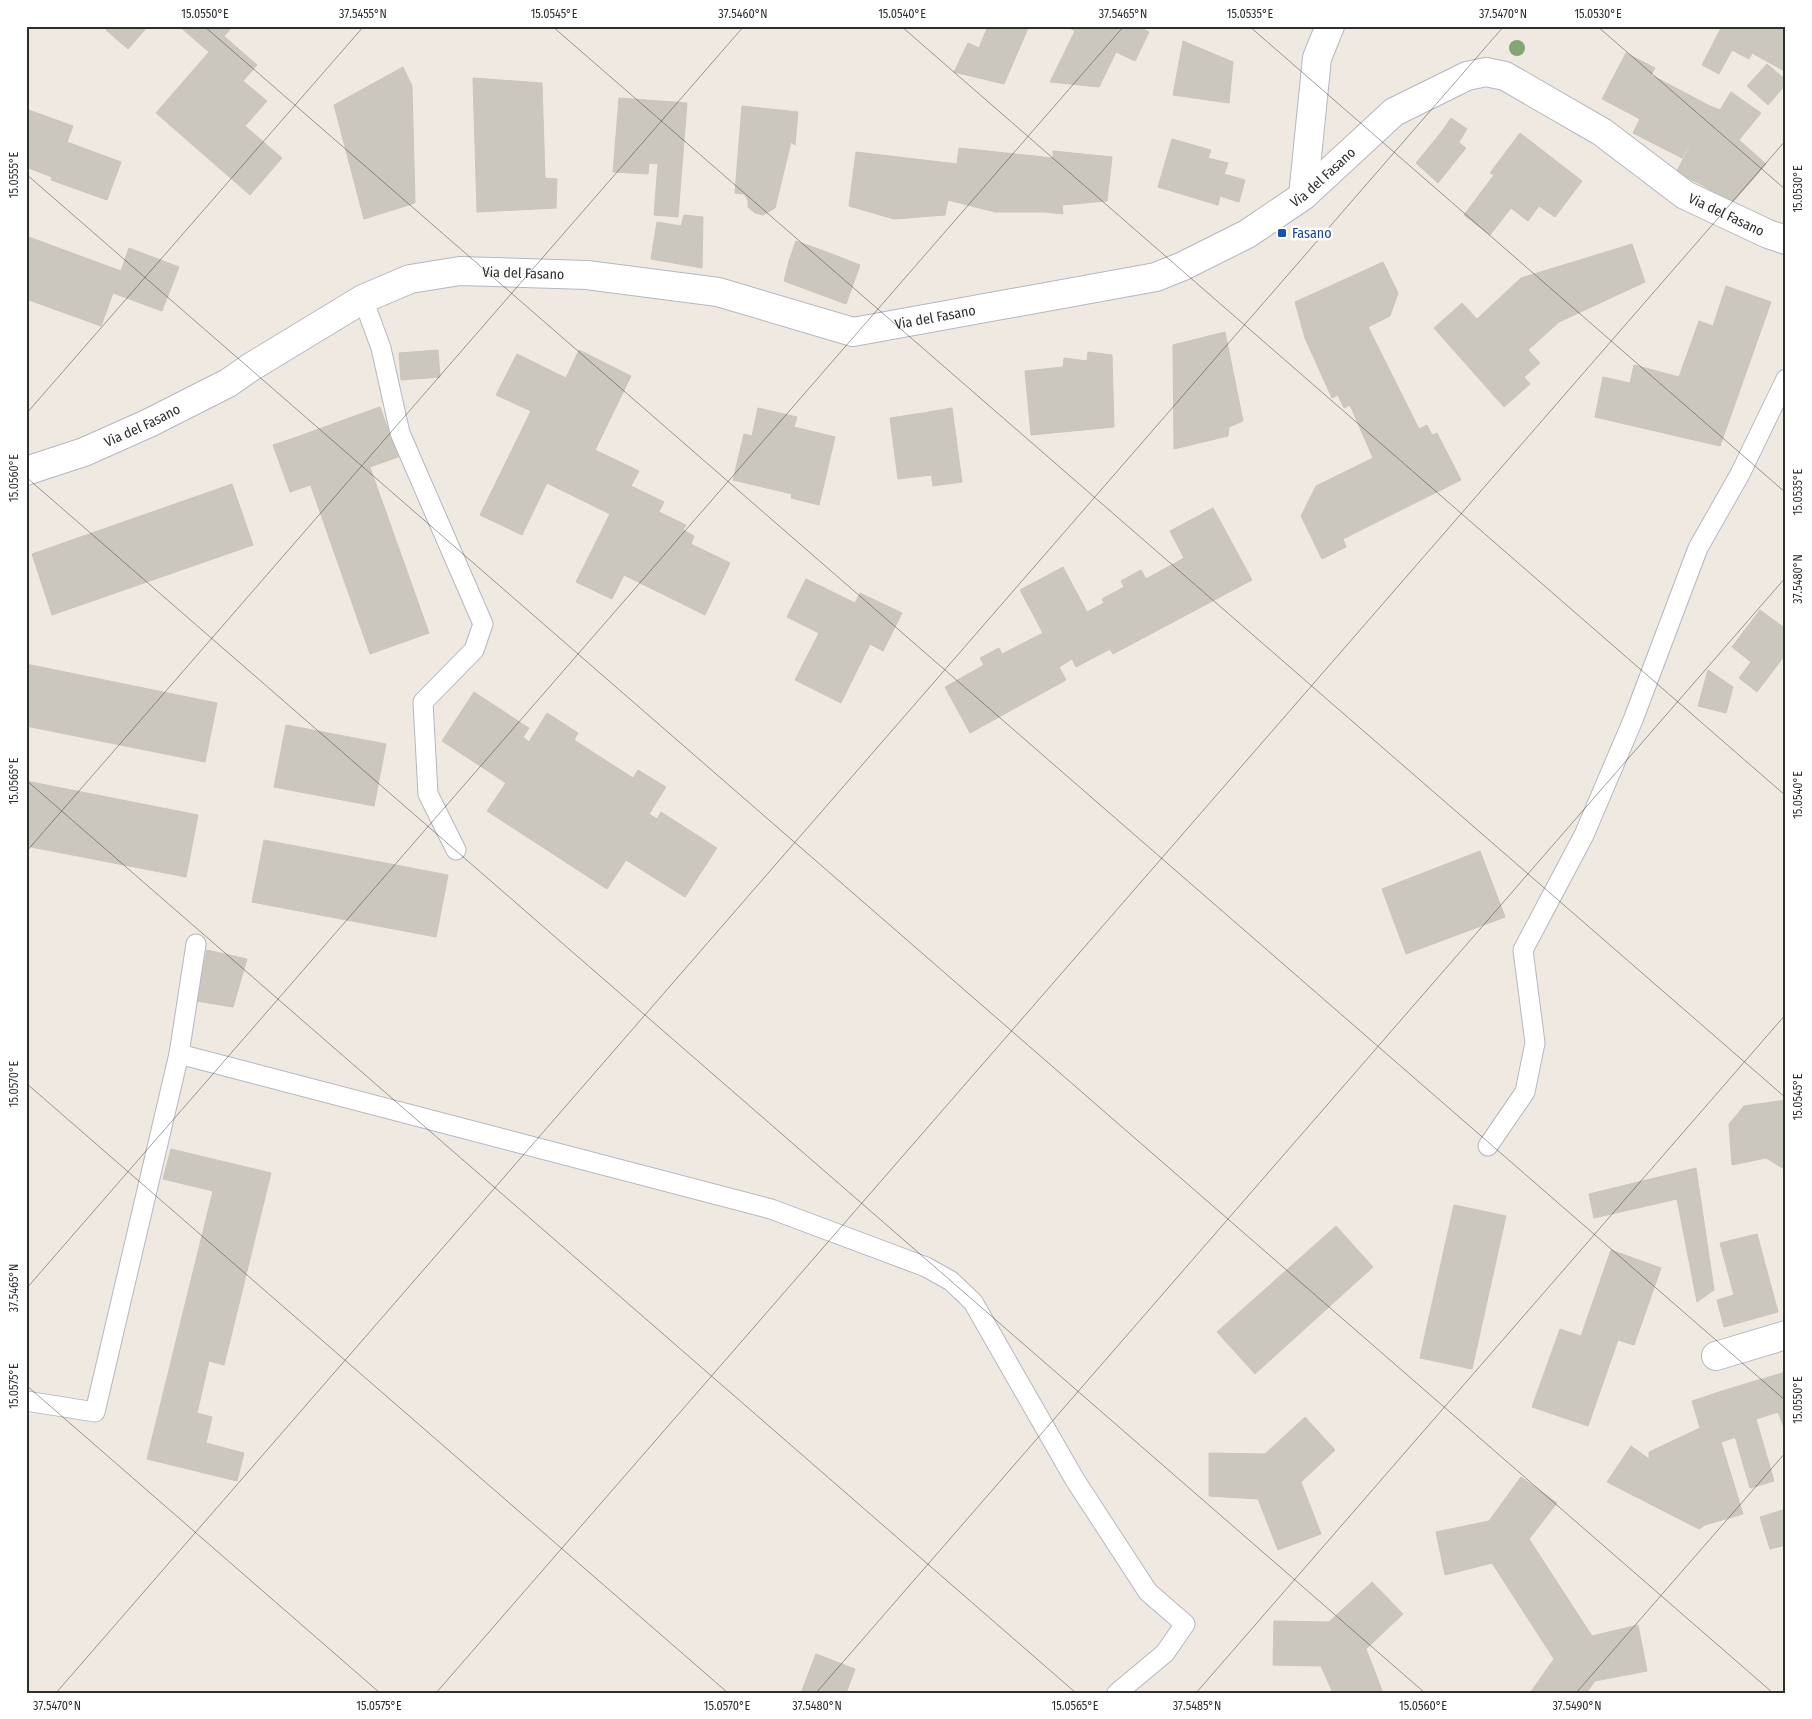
<svg xmlns="http://www.w3.org/2000/svg" width="1812" height="1719" font-family="'Fira Sans Condensed',sans-serif">
  <style>
    .building { fill: #cbc7bf; stroke: #cbc5ba }
    .lines { fill: none; stroke-linecap: round; stroke-linejoin: round }
    .service-casing { stroke: #b4b7c1; stroke-width: 21 }
    .minor-casing { stroke: #b4b7c1; stroke-width: 30 }
    .service { stroke: #fff; stroke-width: 19 }
    .minor { stroke: #fff; stroke-width: 28 }
    .tree { fill: #84a574 }
    .ticks { fill: none; stroke: #2e2e2e; stroke-width: 1; stroke-opacity: 0.45 }
    .transit-dot { fill: #1a4fb4; stroke: #fff; stroke-width: 2 }
    .labels { text-anchor: middle; dominant-baseline: central; stroke-width: 5; stroke-linejoin: round; paint-order: stroke }
    .street-label { font-size: 14px; fill: #2e2e2e; stroke: #fff }
    .transit-label { font-size: 14px; fill: #164399; stroke: #fff; text-anchor: start }
    .neatline { fill: none; stroke: #2e2e2e; stroke-width: 2 }
    .ticks-label { font-size: 12px; text-anchor: middle; fill: #2e2e2e }
  </style>
  <rect width="100%" height="100%" fill="#efe9e1"/>
  <g class="building">
    <polygon points="109,26 148,26 128,49 106,30"/>
    <polygon points="179,26 233,26 224,36 257,65 243,81 267,101 245,126 282,158 250,195 156,113 209,52"/>
    <polygon points="988,26 1029,26 1004,84 954,72 968,43 979,48"/>
    <polygon points="1066,26 1137,26 1149,32 1135,61 1116,52 1099,87 1050,82 1075,31"/>
    <polygon points="1722,26 1766,26 1749,59 1732,50 1719,74 1702,65"/>
    <polygon points="1766,26 1786,26 1786,60 1781,69 1752,53"/>
    <polygon points="1183,41 1233,62 1229,103 1173,95"/>
    <polygon points="1626,53 1655,68 1651,75 1710,106 1682,158 1633,133 1640,119 1602,99"/>
    <polygon points="1786,60 1786,71 1781,69"/>
    <polygon points="1767,64 1786,80 1786,84 1768,105 1747,86"/>
    <polygon points="403,67 412,86 415,203 364,219 334,105"/>
    <polygon points="473,78 542,83 545,178 557,179 556,208 477,212"/>
    <polygon points="1731,92 1761,113 1702,185 1688,178 1720,110"/>
    <polygon points="619,98 687,103 682,166 649,163 648,174 613,172"/>
    <polygon points="742,106 798,112 795,145 791,142 775,208 763,215 755,213 748,207 748,200 744,194 735,193"/>
    <polygon points="1710,106 1720,110 1688,178 1677,171"/>
    <polygon points="26,109 73,126 67,142 121,162 107,200 51,180 52,177 26,167"/>
    <polygon points="1451,118 1467,129 1459,142 1443,130"/>
    <polygon points="1443,130 1466,148 1438,183 1416,163"/>
    <polygon points="1520,133 1582,181 1555,217 1539,206 1528,221 1511,208 1490,235 1464,215 1494,175 1490,173"/>
    <polygon points="1172,139 1211,150 1208,158 1228,163 1224,174 1245,180 1239,202 1220,196 1218,205 1158,187"/>
    <polygon points="1739,140 1766,164 1754,178 1726,156"/>
    <polygon points="959,148 1053,158 1053,151 1112,157 1107,201 1062,205 1063,214 1045,212 995,212 948,200 945,215 894,219 849,206 856,152 957,164"/>
    <polygon points="1726,156 1754,178 1732,203 1702,185"/>
    <polygon points="658,164 682,166 678,217 654,215"/>
    <polygon points="684,215 703,217 702,268 651,259 657,222 681,226"/>
    <polygon points="26,236 121,271 129,248 179,267 162,311 113,293 101,326 26,299"/>
    <polygon points="796,241 832,254 825,274 789,261"/>
    <polygon points="1632,244 1645,282 1559,322 1528,350 1540,363 1524,377 1530,384 1504,407 1434,328 1462,303 1477,319 1521,278"/>
    <polygon points="832,254 860,265 846,304 784,281 789,261 825,274"/>
    <polygon points="1383,262 1398,293 1390,316 1368,327 1419,429 1427,425 1432,435 1437,433 1461,480 1343,539 1346,547 1322,559 1301,516 1316,486 1373,458 1350,405 1344,408 1338,395 1332,398 1305,338 1295,302"/>
    <polygon points="1726,286 1771,302 1720,446 1595,417 1603,377 1630,383 1634,365 1679,377 1699,321 1713,326"/>
    <polygon points="1225,332 1243,421 1229,427 1228,436 1174,449 1173,345"/>
    <polygon points="438,350 440,377 401,380 399,353"/>
    <polygon points="579,350 631,376 595,450 639,471 631,486 664,502 659,512 686,525 683,530 694,536 691,544 730,563 705,615 624,575 612,599 576,582 610,514 547,483 522,535 480,515 531,411 496,395 517,354 566,378"/>
    <polygon points="1088,352 1112,355 1114,427 1031,435 1025,371 1063,367 1064,358 1087,361"/>
    <polygon points="380,407 398,457 370,467 352,417"/>
    <polygon points="758,408 797,417 794,427 835,437 819,505 791,498 792,494 733,480 744,434 752,436"/>
    <polygon points="952,408 962,482 933,486 923,413"/>
    <polygon points="923,413 931,475 898,479 890,418"/>
    <polygon points="352,417 429,633 370,654 294,438"/>
    <polygon points="294,438 310,485 290,492 273,445"/>
    <polygon points="232,484 253,545 52,615 32,554"/>
    <polygon points="1213,508 1252,580 1113,654 1110,649 1076,667 1072,659 1059,667 1066,680 970,733 945,687 984,665 980,658 999,648 1002,654 1043,633 1020,590 1063,567 1087,612 1104,603 1102,599 1124,587 1121,581 1141,570 1146,579 1184,558 1170,531"/>
    <polygon points="806,579 855,603 860,593 902,613 883,651 870,644 841,703 795,680 819,633 787,617"/>
    <polygon points="1760,610 1786,629 1786,653 1782,659 1744,631"/>
    <polygon points="1744,631 1782,659 1757,692 1739,678 1751,662 1732,647"/>
    <polygon points="26,664 217,703 205,762 26,726"/>
    <polygon points="1708,670 1733,687 1726,713 1698,706"/>
    <polygon points="474,692 529,728 523,737 529,742 547,713 578,733 574,740 633,778 638,770 666,787 649,814 657,819 661,812 717,848 685,897 626,860 607,889 487,811 506,783 442,741"/>
    <polygon points="286,725 386,744 374,806 274,787"/>
    <polygon points="26,781 198,815 186,877 26,846"/>
    <polygon points="264,840 448,875 436,937 252,902"/>
    <polygon points="1480,851 1505,917 1406,954 1382,889"/>
    <polygon points="207,950 247,959 233,1007 196,1001"/>
    <polygon points="1786,1100 1786,1170 1766,1158 1732,1165 1729,1124 1744,1106"/>
    <polygon points="171,1149 271,1173 224,1365 209,1361 197,1413 212,1417 206,1443 244,1453 237,1481 147,1459 213,1191 163,1179"/>
    <polygon points="1696,1168 1714,1290 1697,1302 1677,1199 1594,1218 1589,1194"/>
    <polygon points="1454,1205 1506,1216 1472,1369 1420,1358"/>
    <polygon points="1336,1226 1373,1267 1255,1374 1217,1332"/>
    <polygon points="1757,1234 1778,1312 1724,1327 1717,1300 1734,1295 1720,1243"/>
    <polygon points="1611,1250 1661,1268 1634,1345 1618,1340 1588,1426 1532,1407 1560,1329 1581,1336"/>
    <polygon points="1786,1372 1786,1433 1778,1412 1766,1416 1755,1381"/>
    <polygon points="1755,1381 1766,1416 1756,1419 1774,1481 1750,1488 1722,1391"/>
    <polygon points="1722,1391 1736,1437 1721,1442 1743,1514 1705,1525 1699,1504 1721,1498 1692,1401"/>
    <polygon points="1305,1417 1335,1450 1301,1482 1321,1534 1278,1550 1258,1499 1209,1496 1209,1453 1265,1454"/>
    <polygon points="1700,1428 1721,1498 1699,1504 1705,1525 1699,1529 1607,1482 1631,1446 1649,1459 1649,1452"/>
    <polygon points="1521,1477 1557,1503 1529,1539 1592,1636 1638,1625 1647,1671 1595,1681 1586,1693 1530,1693 1554,1659 1492,1563 1445,1575 1436,1532 1489,1521"/>
    <polygon points="1786,1509 1786,1545 1770,1549 1760,1517"/>
    <polygon points="1372,1582 1403,1614 1366,1649 1383,1693 1333,1693 1321,1666 1273,1665 1274,1621 1329,1622"/>
    <polygon points="816,1654 855,1669 846,1693 801,1693"/>
  </g>
  <g class="lines">
    <defs>
      <g id="service">
        <polyline points="363,299 381,348 400,433 483,624 474,650 423,702 428,794 456,850"/>
        <polyline points="179,1054 771,1209 926,1267 951,1281 973,1302 1075,1480 1148,1592 1185,1624 1165,1653 1117,1693"/>
        <polyline points="1488,1146 1525,1092 1535,1043 1523,950 1584,835 1633,720 1698,548 1740,474 1786,379"/>
        <polyline points="26,1401 95,1412 179,1054 196,944"/>
      </g>
      <g id="minor">
        <polyline points="1303,196 1317,58 1330,26"/>
        <path id="s1" d="M26 471 84 452 149 423 228 383 251 367 363 299 410 279 460 271 587 275 718 292 853 332 1156 277 1183 266 1247 234 1303 196 1394 112 1467 76 1486 72 1505 76 1602 132 1685 195 1768 234 1786 240"/>
        <polyline points="1716,1356 1786,1335"/>
      </g>
    </defs>
    <use href="#service" class="service-casing"/>
    <use href="#minor" class="minor-casing"/>
    <use href="#service" class="service"/>
    <use href="#minor" class="minor"/>
  </g>
  <circle class="tree" cx="1517" cy="48" r="8"/>
  <path class="ticks" d="M204 26 1786 1401M552 26 1786 1098M901 26 1786 796M1249 26 1786 493M1597 26 1786 190M26 174 1773 1693M26 414 364 26M26 477 1425 1693M26 780 1076 1693M26 852 744 26M26 1083 728 1693M26 1289 1124 26M26 1385 380 1693M26 1688 32 1693M56 1693 1504 26M436 1693 1786 140M816 1693 1786 577M1196 1693 1786 1014M1576 1693 1786 1452"/>
  <rect class="transit-dot" x="1277" y="228" width="10" height="10" rx="2.5"/>
  <g class="labels">
    <g class="street-label">
      <text stroke="none"><textPath href="#s1" startOffset="1385">Via del Fasano</textPath></text>
      <text stroke="none"><textPath href="#s1" startOffset="1864">Via del Fasano</textPath></text>
      <text stroke="none"><textPath href="#s1" startOffset="545">Via del Fasano</textPath></text>
      <text stroke="none"><textPath href="#s1" startOffset="965">Via del Fasano</textPath></text>
      <text stroke="none"><textPath href="#s1" startOffset="125">Via del Fasano</textPath></text>
    </g>
    <g class="transit-label">
      <text x="1292" y="233">Fasano</text>
    </g>
  </g>
  <rect width="1812" height="1719" fill="none" stroke="#ffffff" stroke-width="55"/>
  <rect x="28" y="28" width="1756" height="1664" class="neatline"/>
  <g class="ticks-label">
    <text x="205" y="18">15.0550°E</text>
    <text x="363" y="18">37.5455°N</text>
    <text x="554" y="18">15.0545°E</text>
    <text x="743" y="18">37.5460°N</text>
    <text x="902" y="18">15.0540°E</text>
    <text x="1123" y="18">37.5465°N</text>
    <text x="1250" y="18">15.0535°E</text>
    <text x="1503" y="18">37.5470°N</text>
    <text x="1598" y="18">15.0530°E</text>
    <text transform="translate(14 175) rotate(-90)" y="4">15.0555°E</text>
    <text transform="translate(1798 189) rotate(-90)" y="4">15.0530°E</text>
    <text transform="translate(14 478) rotate(-90)" y="4">15.0560°E</text>
    <text transform="translate(1798 492) rotate(-90)" y="4">15.0535°E</text>
    <text transform="translate(1798 579) rotate(-90)" y="4">37.5480°N</text>
    <text transform="translate(14 781) rotate(-90)" y="4">15.0565°E</text>
    <text transform="translate(1798 795) rotate(-90)" y="4">15.0540°E</text>
    <text transform="translate(14 1084) rotate(-90)" y="4">15.0570°E</text>
    <text transform="translate(1798 1097) rotate(-90)" y="4">15.0545°E</text>
    <text transform="translate(14 1288) rotate(-90)" y="4">37.5465°N</text>
    <text transform="translate(14 1386) rotate(-90)" y="4">15.0575°E</text>
    <text transform="translate(1798 1400) rotate(-90)" y="4">15.0550°E</text>
    <text x="57" y="1710">37.5470°N</text>
    <text x="379" y="1710">15.0575°E</text>
    <text x="727" y="1710">15.0570°E</text>
    <text x="817" y="1710">37.5480°N</text>
    <text x="1075" y="1710">15.0565°E</text>
    <text x="1197" y="1710">37.5485°N</text>
    <text x="1423" y="1710">15.0560°E</text>
    <text x="1577" y="1710">37.5490°N</text>
  </g>
</svg>
